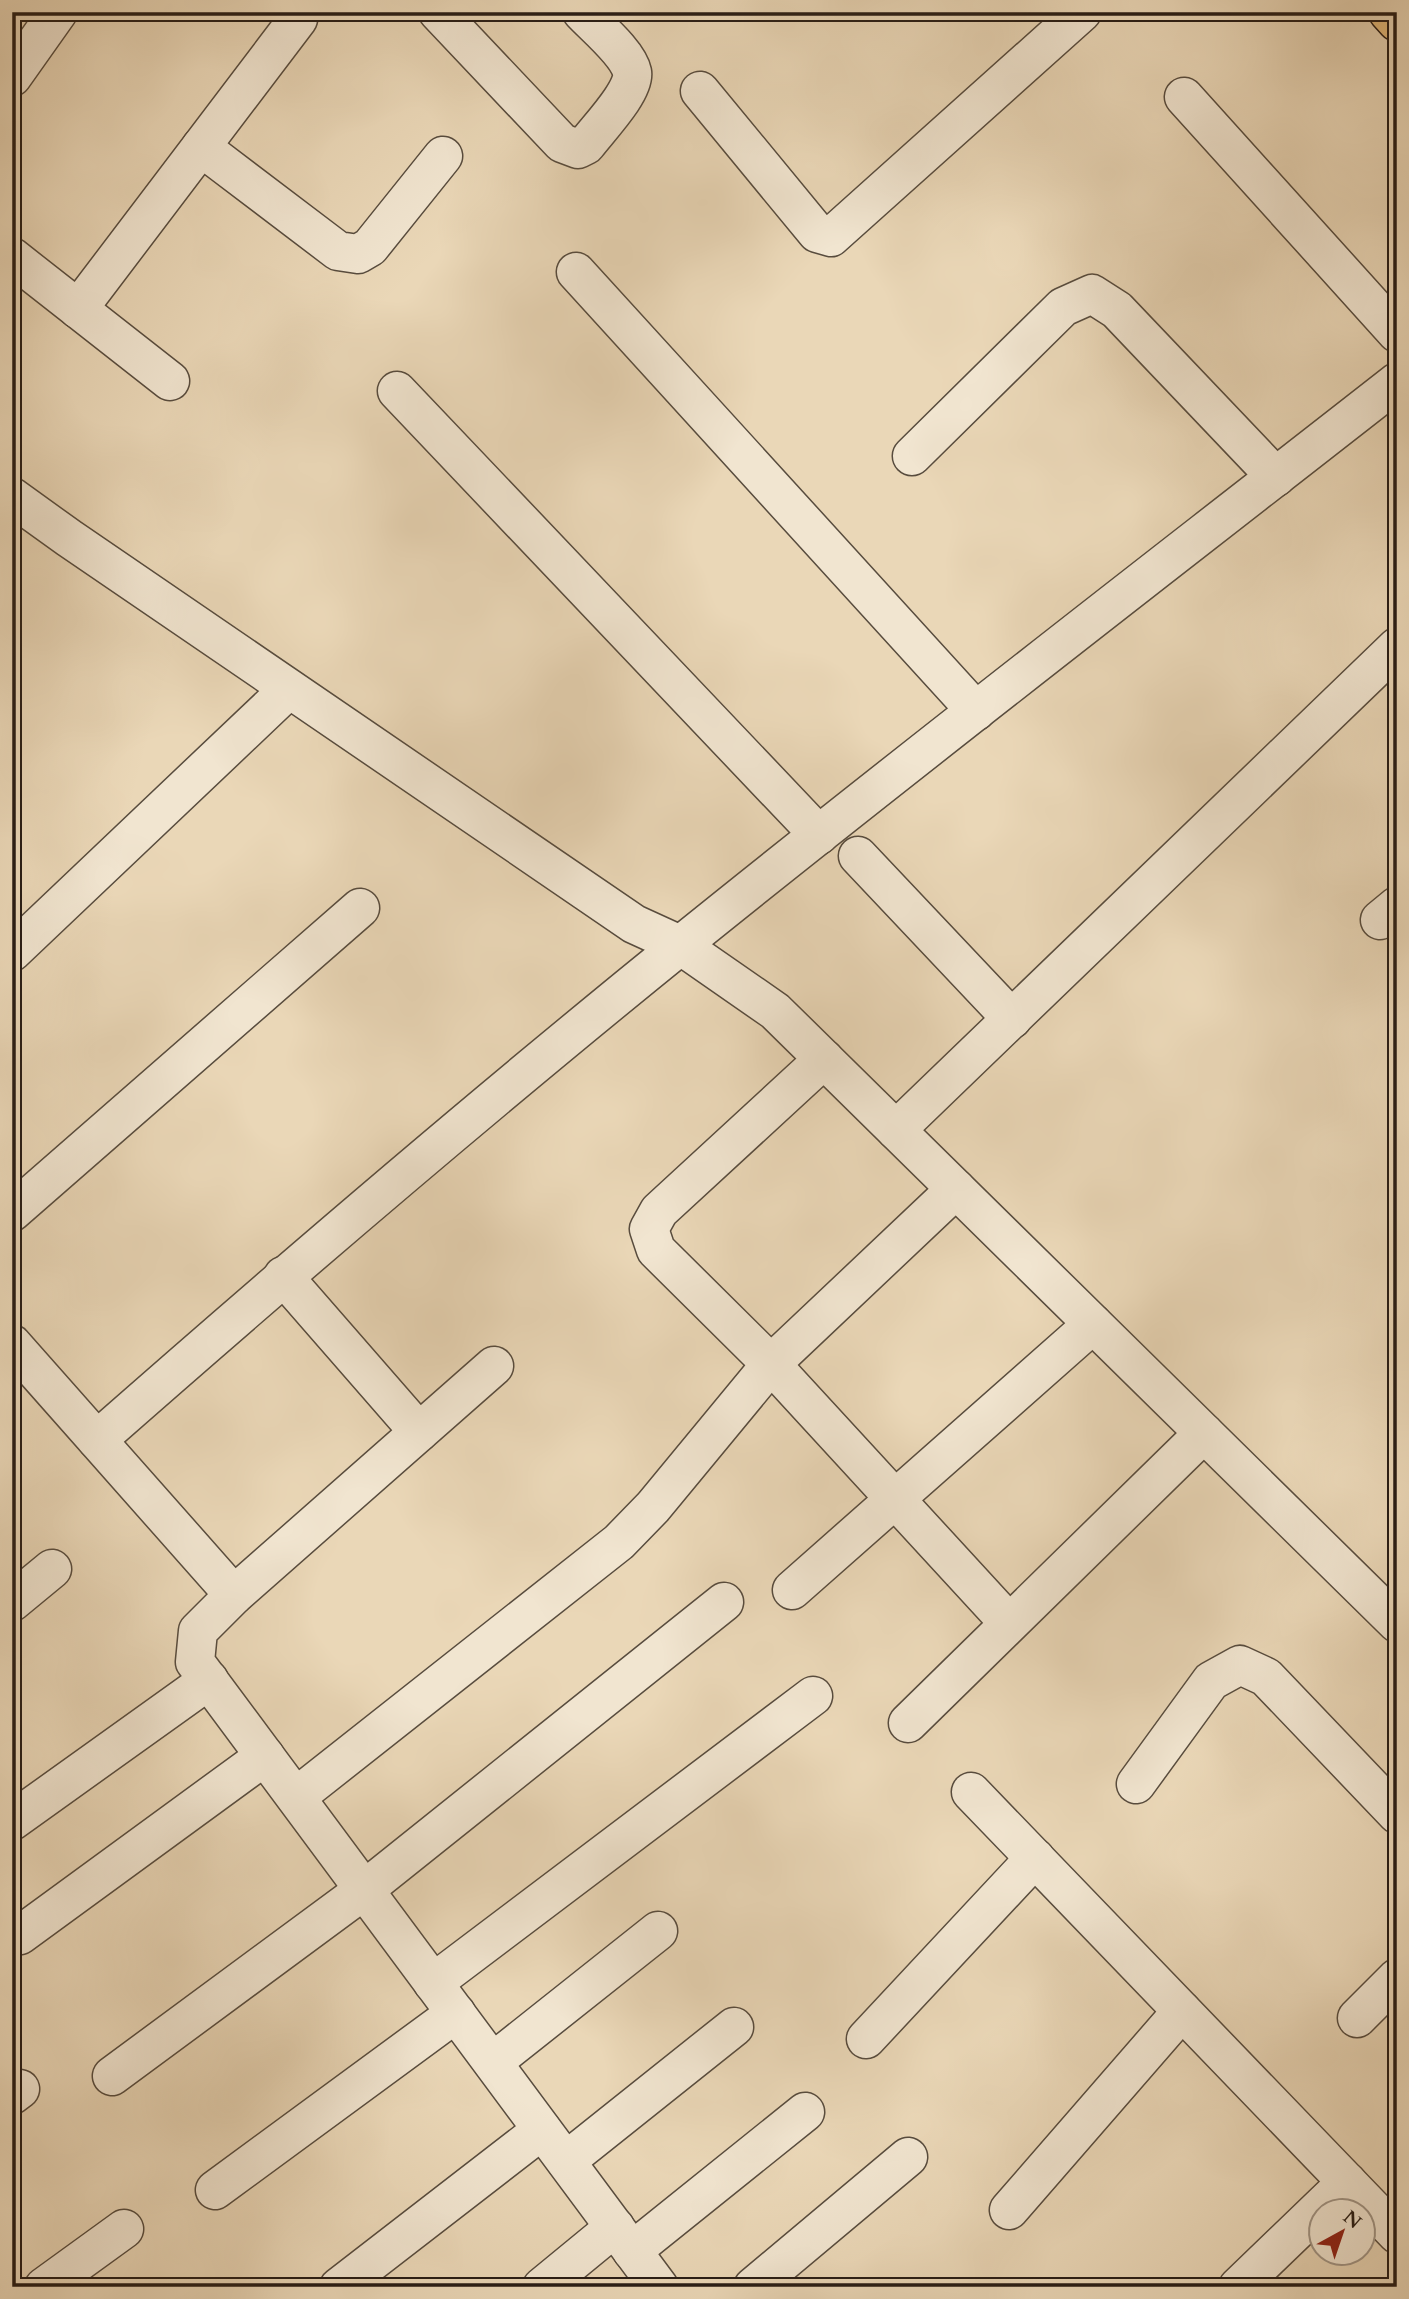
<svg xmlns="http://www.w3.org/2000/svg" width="1409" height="2299" font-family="Cardo,serif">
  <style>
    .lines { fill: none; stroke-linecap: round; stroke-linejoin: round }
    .minor-casing { stroke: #584c3e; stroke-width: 41 }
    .major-casing { stroke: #281d16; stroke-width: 41 }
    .minor { stroke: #f1e5d0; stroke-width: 38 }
    .major { stroke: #e5bc7c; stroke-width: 38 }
  </style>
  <rect width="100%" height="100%" fill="#ead7b7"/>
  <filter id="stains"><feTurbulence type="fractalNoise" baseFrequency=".00286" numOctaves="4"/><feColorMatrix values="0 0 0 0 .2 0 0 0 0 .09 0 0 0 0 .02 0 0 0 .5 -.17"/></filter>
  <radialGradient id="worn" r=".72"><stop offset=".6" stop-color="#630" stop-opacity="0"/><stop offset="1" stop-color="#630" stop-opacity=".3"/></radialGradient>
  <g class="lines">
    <defs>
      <g id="minor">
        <path d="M438 12 562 143 578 149 586 145C597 130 636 90 632 72 628 53 596 27 582 12"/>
        <polyline points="12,77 58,12"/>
        <polyline points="700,91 817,233 831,237 1082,12"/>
        <polyline points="1184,97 1397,333"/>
        <polyline points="201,147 338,251 358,254 370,247 443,156"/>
        <polyline points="12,257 170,381"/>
        <polyline points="576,272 976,711"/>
        <polyline points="78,309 298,19"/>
        <polyline points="397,391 819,835"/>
        <polyline points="912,456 1063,307 1092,294 1117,310 1276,477"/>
        <polyline points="12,497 69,538 634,924 680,945 775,1011 1397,1623"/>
        <polyline points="858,856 1012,1019"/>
        <polyline points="1380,920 1397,906"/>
        <polyline points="12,952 289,689"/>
        <polyline points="824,1059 659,1211 649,1229 656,1250 771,1364 1009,1623"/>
        <polyline points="896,1130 1397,647"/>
        <polyline points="12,1212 360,908"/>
        <polyline points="283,1276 419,1432"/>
        <polyline points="12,1344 234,1595"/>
        <polyline points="494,1366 234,1595 198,1631 195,1662 659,2287"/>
        <path d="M97 1440C289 1271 483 1105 682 944 917 754 1158 569 1397 382"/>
        <polyline points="792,1590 1093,1324"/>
        <polyline points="12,1602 52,1569"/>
        <polyline points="908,1723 1204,1433"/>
        <polyline points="1136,1784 1211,1681 1240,1665 1266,1677 1397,1814"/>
        <polyline points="971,1792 1397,2234"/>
        <polyline points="296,1797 619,1542 653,1507 771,1364 956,1189"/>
        <polyline points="12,1821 209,1680"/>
        <polyline points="20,1935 265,1756"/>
        <polyline points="433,1983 813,1696"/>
        <polyline points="1357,2018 1397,1978"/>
        <polyline points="866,2039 1035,1858"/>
        <polyline points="493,2062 658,1931"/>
        <polyline points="112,2076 364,1890 724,1602"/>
        <polyline points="12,2095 20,2089"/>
        <polyline points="566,2161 734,2027"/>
        <polyline points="215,2190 456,2013"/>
        <polyline points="1009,2210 1182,2011"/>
        <polyline points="632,2251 805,2112"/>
        <polyline points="44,2287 124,2229"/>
        <polyline points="339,2287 542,2130"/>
        <polyline points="542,2287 615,2227"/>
        <polyline points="753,2287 908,2157"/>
        <polyline points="1238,2287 1347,2182"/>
      </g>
      <polyline id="major" points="1388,12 1397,22"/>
    </defs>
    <use href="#minor" class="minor-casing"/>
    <use href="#major" class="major-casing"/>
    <use href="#minor" class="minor"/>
    <use href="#major" class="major"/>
  </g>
  <rect width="1409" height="2299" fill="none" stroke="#ead7b7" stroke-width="42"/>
  <rect x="14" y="14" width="1381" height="2271" fill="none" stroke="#281d16" stroke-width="3.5"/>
  <rect x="21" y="21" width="1367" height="2257" fill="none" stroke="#281d16" stroke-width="2"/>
  <g transform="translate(1342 2232) rotate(40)"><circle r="33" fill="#f1e5d0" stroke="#a19586" stroke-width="2"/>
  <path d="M0-5L12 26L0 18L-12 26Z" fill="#8f2418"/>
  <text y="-10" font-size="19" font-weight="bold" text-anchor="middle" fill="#281d16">N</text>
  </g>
  <rect width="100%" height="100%" filter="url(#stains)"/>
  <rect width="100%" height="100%" fill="url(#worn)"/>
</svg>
